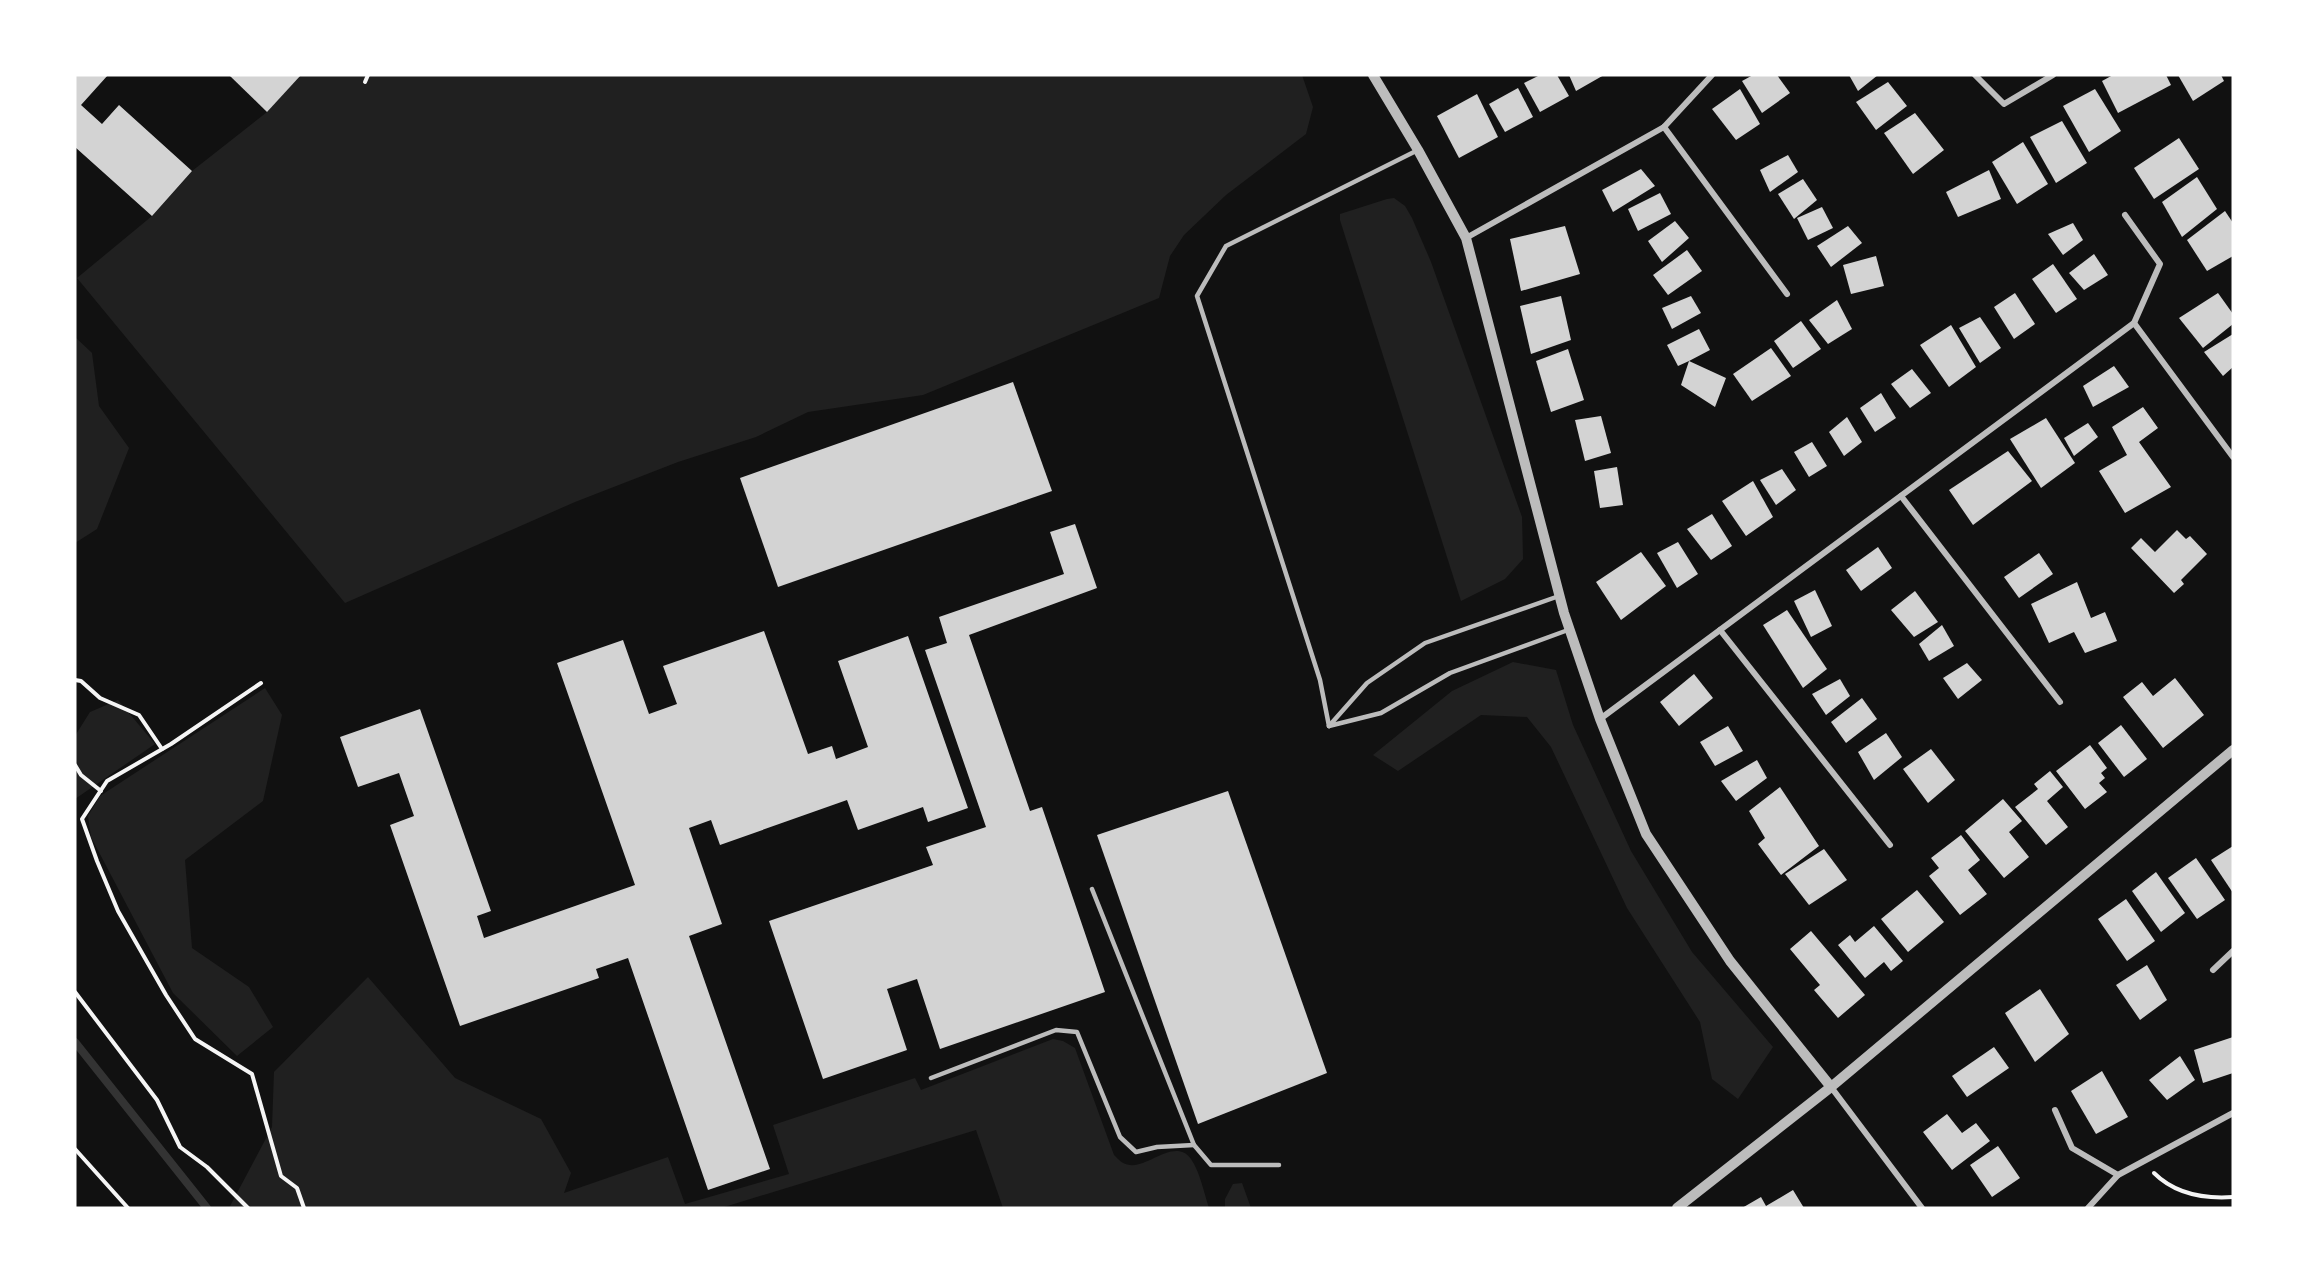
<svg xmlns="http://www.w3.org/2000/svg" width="2308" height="1283" font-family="'Alegreya Sans',sans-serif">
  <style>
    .green { fill: #202020 }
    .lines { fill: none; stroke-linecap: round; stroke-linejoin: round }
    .stream { stroke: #333; stroke-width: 8 }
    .building { fill: #d3d3d3 }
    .path { stroke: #f5f5f5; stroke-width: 4 }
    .service { stroke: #bcbcbc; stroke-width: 4.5 }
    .minor { stroke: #bcbcbc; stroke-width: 6 }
    .tertiary { stroke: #bcbcbc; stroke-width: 10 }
  </style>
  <rect width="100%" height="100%" fill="#111"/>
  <g class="green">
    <polygon points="301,75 1302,75 1313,107 1306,134 1226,195 1184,235 1170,256 1159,298 923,395 808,412 756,437 678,462 575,502 345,603 77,278 152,216 192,171 267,112"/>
    <polygon points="1394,198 1405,206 1412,218 1431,262 1522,517 1523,559 1505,579 1461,601 1340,220 1340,214 1387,199"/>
    <polygon points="75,337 92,353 99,406 129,448 97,529 75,543"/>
    <polygon points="1513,662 1556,670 1573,725 1631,851 1692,952 1773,1047 1738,1099 1712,1079 1700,1022 1627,908 1551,747 1527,717 1481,715 1398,771 1373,755 1452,691"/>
    <polygon points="265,688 282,715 263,801 185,860 192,948 249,987 273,1027 237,1056 173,993 91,837 88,816 100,796"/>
    <polygon points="118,700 155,744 75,799 75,736 90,712"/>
    <path d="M368 977 455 1078 541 1119 571 1173 564 1193 668 1157 685 1204 789 1174 773 1125 915 1078 921 1090 1053 1039 1063 1041 1075 1048 1114 1155C1119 1160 1122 1164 1130 1165 1148 1168 1175 1137 1191 1159 1200 1172 1204 1193 1209 1208H1003L976 1130 721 1208H229L272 1127 274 1072Z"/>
    <polygon points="1242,1183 1251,1208 1225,1208 1225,1199 1233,1184"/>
  </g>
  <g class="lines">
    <polyline class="stream" points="75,1042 207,1208"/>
  </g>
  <g class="building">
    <polygon points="75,75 108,75 81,105 102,124 119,105 192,171 152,216 75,147"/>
    <polygon points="229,75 301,75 267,112"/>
    <polygon points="1540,75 1557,75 1569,96 1540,112 1524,83"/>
    <polygon points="1569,75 1604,75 1576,91"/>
    <polygon points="1753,75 1777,75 1790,93 1762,113 1742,81"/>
    <polygon points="1849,75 1878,75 1858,91"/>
    <polygon points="2113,75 2166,75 2171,85 2118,113 2102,81"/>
    <polygon points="2178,75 2221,75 2224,81 2193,101"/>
    <polygon points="1888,82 1907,106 1876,130 1856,102"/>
    <polygon points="1518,88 1533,117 1505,132 1489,104"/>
    <polygon points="1740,89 1760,124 1736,140 1712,109"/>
    <polygon points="2095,89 2121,131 2089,152 2063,106"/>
    <polygon points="1477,94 1498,137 1459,158 1437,116"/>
    <polygon points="1915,113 1944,150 1913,174 1884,133"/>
    <polygon points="2062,121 2087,163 2056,183 2030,137"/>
    <polygon points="2179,138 2199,169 2154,199 2134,168"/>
    <polygon points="2023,142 2048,184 2017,204 1992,162"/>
    <polygon points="1788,155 1798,172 1770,192 1760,170"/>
    <polygon points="1641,169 1655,186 1613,212 1602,190"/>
    <polygon points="1989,170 2001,199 1958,217 1946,192"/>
    <polygon points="2197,177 2217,209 2182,237 2162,202"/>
    <polygon points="1803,179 1817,200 1794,219 1778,194"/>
    <polygon points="1660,193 1671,214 1638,231 1628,209"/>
    <polygon points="1822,207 1833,228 1808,240 1797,218"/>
    <polygon points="2225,211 2233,223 2233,256 2207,271 2187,240"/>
    <polygon points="1675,221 1689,238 1662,262 1648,241"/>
    <polygon points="2073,223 2083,240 2063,255 2048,234"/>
    <polygon points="1565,226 1580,274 1521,291 1510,239"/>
    <polygon points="1848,226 1862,243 1831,267 1817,246"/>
    <polygon points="1687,250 1702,271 1668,295 1653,275"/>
    <polygon points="2094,254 2108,275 2084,290 2069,273"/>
    <polygon points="1876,256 1884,286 1851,294 1843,265"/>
    <polygon points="2053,264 2077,299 2056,313 2032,279"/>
    <polygon points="2015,293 2035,324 2014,339 1994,307"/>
    <polygon points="2218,293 2233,314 2233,324 2203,348 2179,318"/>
    <polygon points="1561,296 1571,340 1531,354 1520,306"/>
    <polygon points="1691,296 1701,313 1672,329 1662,308"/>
    <polygon points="1837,300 1852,329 1828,344 1809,320"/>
    <polygon points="1980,317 2001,348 1980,363 1959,328"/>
    <polygon points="1801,321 1821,349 1793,368 1774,341"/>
    <polygon points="1951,325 1976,367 1949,387 1920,345"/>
    <polygon points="1699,329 1710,350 1689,361 1726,378 1715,407 1681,385 1689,361 1678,366 1667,345"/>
    <polygon points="2233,334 2233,367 2223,376 2204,352"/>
    <polygon points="1771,348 1791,376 1752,401 1733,374"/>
    <polygon points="1568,349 1584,400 1551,412 1536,361"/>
    <polygon points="2114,366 2129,387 2093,407 2083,386"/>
    <polygon points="1912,369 1931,393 1910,408 1891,384"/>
    <polygon points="1013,382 1052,491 778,587 740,478"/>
    <polygon points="1881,393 1896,418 1875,432 1860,408"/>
    <polygon points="2143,407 2158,428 2139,442 2171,487 2125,513 2099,471 2127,455 2112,427"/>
    <polygon points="1601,416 1611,453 1585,461 1575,420"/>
    <polygon points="1847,417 1862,442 1844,456 1829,432"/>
    <polygon points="2046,418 2075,463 2041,488 2010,439"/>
    <polygon points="2088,423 2098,437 2074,456 2064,438"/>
    <polygon points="1812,442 1827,466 1809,477 1794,452"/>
    <polygon points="2008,451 2032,481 1973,525 1949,490"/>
    <polygon points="1617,467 1623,505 1600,508 1594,471"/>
    <polygon points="1782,469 1796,490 1776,505 1760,480"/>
    <polygon points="1753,481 1773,517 1746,536 1722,501"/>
    <polygon points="1712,514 1732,546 1711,560 1687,529"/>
    <polygon points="1075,524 1097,588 969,635 1030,811 1042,807 1105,992 940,1049 917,979 887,989 907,1050 823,1079 769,921 933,865 926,847 986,827 925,650 947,643 939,617 1064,574 1050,532"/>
    <polygon points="2177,530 2186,539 2190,536 2207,554 2181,580 2184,584 2174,593 2131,548 2141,538 2155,552"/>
    <polygon points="1678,542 1698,574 1677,588 1657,553"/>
    <polygon points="1878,547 1892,568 1861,591 1846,570"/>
    <polygon points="1641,552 1666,586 1621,620 1596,582"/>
    <polygon points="2039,553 2053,574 2019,598 2004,577"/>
    <polygon points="2077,582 2091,618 2105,612 2117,641 2085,653 2074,632 2049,643 2031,604"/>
    <polygon points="1815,590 1832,626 1811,637 1794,601"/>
    <polygon points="1915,591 1938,622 1914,637 1891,610"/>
    <polygon points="1787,610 1827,669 1803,688 1763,625"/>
    <polygon points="1942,625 1954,646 1929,661 1919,644"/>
    <polygon points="764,631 808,754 832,746 836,759 868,747 838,661 908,636 968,808 928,822 923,807 858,830 847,800 720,845 711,820 689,828 722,924 689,936 770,1169 708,1190 628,958 596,969 599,978 460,1026 390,825 414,816 399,773 358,787 340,737 420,709 491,911 477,916 484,938 635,885 557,663 623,640 649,714 677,704 663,666"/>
    <polygon points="1967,663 1982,680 1958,699 1943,678"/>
    <polygon points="1694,674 1713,698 1679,726 1660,702"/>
    <polygon points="2175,678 2204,715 2163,748 2123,697 2142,682 2153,696"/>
    <polygon points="1840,679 1850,696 1826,715 1812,694"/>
    <polygon points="1862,698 1877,719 1846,743 1831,722"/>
    <polygon points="2121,725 2147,759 2124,777 2098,743"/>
    <polygon points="1728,726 1743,751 1715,766 1700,742"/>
    <polygon points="1886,733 1902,757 1874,780 1858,752"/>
    <polygon points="2090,745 2107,768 2101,773 2105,778 2099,783 2107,792 2085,809 2056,771"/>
    <polygon points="1931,749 1955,780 1928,803 1903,769"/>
    <polygon points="1757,760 1767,778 1736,801 1721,781"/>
    <polygon points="2050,771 2063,787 2047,801 2068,827 2046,845 2015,807 2038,789 2034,784"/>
    <polygon points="1780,787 1819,846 1781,875 1758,844 1765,838 1749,811"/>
    <polygon points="1228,791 1327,1073 1198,1124 1097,835"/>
    <polygon points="2003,799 2022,821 2009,832 2029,857 2004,878 1965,831"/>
    <polygon points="1961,835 1980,860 1968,870 1987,894 1960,915 1929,876 1939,868 1931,858"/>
    <polygon points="2233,846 2233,893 2211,860"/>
    <polygon points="1824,849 1847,880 1809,905 1785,874"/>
    <polygon points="2196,858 2225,900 2197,919 2168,878"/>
    <polygon points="2156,872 2185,913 2161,932 2132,891"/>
    <polygon points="1917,890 1944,922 1908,952 1881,919"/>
    <polygon points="2126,899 2155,941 2127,961 2098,919"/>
    <polygon points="1874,926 1903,961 1891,971 1884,962 1865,978 1838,945 1850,935 1855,942"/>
    <polygon points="1811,931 1865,995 1838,1018 1814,990 1820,985 1790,949"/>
    <polygon points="2147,965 2167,1000 2140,1020 2116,985"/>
    <polygon points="2040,989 2069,1034 2035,1062 2005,1013"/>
    <polygon points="2233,1037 2233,1073 2203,1083 2194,1050"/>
    <polygon points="1994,1047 2009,1068 1967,1097 1952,1076"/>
    <polygon points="2180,1056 2195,1080 2167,1100 2149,1080"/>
    <polygon points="2102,1071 2128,1117 2096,1134 2071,1091"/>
    <polygon points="1947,1114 1962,1133 1976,1123 1990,1141 1952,1170 1923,1132"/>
    <polygon points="1998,1146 2020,1178 1992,1197 1970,1165"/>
    <polygon points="1793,1190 1804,1208 1742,1208 1761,1197 1766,1206"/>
  </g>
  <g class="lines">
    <g class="path">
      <polyline points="365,82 368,75"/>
      <polyline points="75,680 81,681 100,698 139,715 162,749"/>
      <polyline points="261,683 171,744 107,781 82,819 97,861 118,911 166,995 195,1039 252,1074 281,1176 297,1188 304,1208"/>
      <polyline points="75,765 81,775 101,791"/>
      <polyline points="75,992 157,1100 180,1147 207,1167 248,1208"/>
      <polyline points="75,1149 128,1208"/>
      <path d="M2154 1173C2175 1194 2204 1199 2233 1197"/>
    </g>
    <g class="service">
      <polyline points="1329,726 1320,680 1197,296 1226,246 1416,151"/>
      <polyline points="1329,726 1367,683 1425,643 1559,596"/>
      <polyline points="1329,726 1381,713 1450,673 1568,630"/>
      <polyline points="1092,889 1194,1145 1211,1165 1279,1165"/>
      <polyline points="931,1078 1056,1030 1077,1032 1120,1137 1136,1152 1157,1147 1194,1145"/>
    </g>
    <g class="minor">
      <polyline points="1975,75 2004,104 2053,75"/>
      <polyline points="1664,127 1787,294"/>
      <polyline points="1466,238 1664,127 1712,75"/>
      <polyline points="2134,323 2233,457"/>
      <polyline points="1901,496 2060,702"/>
      <polyline points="1720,630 1890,845"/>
      <polyline points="1600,719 2134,323 2160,264 2125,215"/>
      <polyline points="2213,970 2233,951"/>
      <polyline points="1831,1087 1922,1208"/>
      <polyline points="2055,1110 2072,1148 2118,1175"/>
      <polyline points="2088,1208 2118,1175 2233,1113"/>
    </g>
    <g class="tertiary">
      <polyline points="1373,75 1418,150 1466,238 1564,613 1600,719 1646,834 1730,961 1831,1087"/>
      <polyline points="1677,1208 1831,1087 2233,750"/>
    </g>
  </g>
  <rect width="2308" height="1283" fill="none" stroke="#ffffff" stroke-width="153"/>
</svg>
